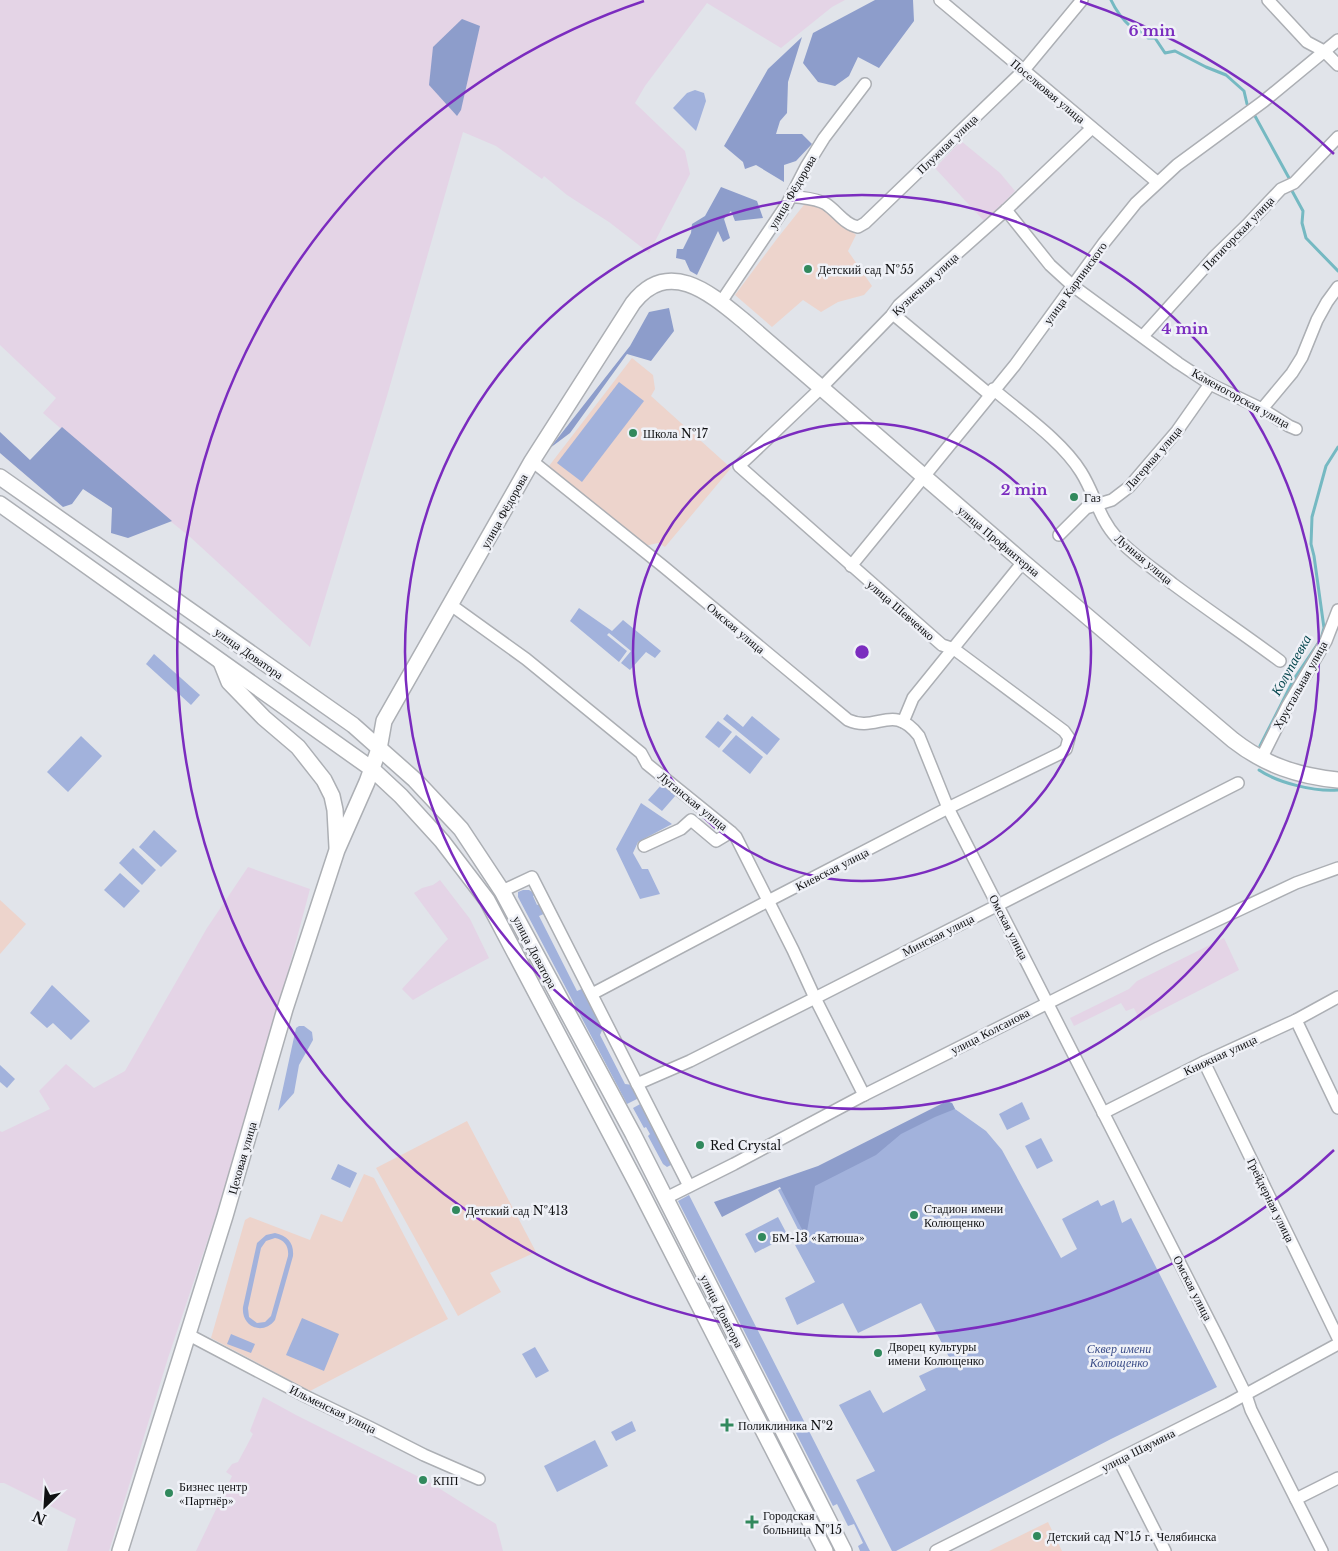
<svg xmlns="http://www.w3.org/2000/svg" width="1338" height="1551" font-family="'Libre Baskerville',serif">
  <style>
    .industrial { fill: #e4d4e6 }
    .education { fill: #edd4cc }
    .green { fill: #a2b2dc; fill-rule: evenodd }
    .forest { fill: #8d9dcb }
    .lines { fill: none; stroke-linecap: round; stroke-linejoin: round }
    .stream { stroke: #75b9c2; stroke-width: 3 }
    .minor-casing { stroke: #acafb4; stroke-width: 14 }
    .major-casing { stroke: #acafb4; stroke-width: 18 }
    .minor { stroke: #fff; stroke-width: 11 }
    .major { stroke: #fff; stroke-width: 15 }
    .ring { fill: none; stroke: #7b2cbf; stroke-width: 2.5 }
    .poi-dot { fill: #31895d; stroke: #eff1f7; stroke-width: 2 }
    .labels { text-anchor: middle; dominant-baseline: central; stroke-width: 5; stroke-linejoin: round; paint-order: stroke }
    .street-label { font-size: 12px; fill: #101113; stroke: #eff1f7 }
    .poi-label { font-size: 12px; fill: #101113; stroke: #eff1f7; text-anchor: start }
    .park-label { font-size: 12px; font-style: italic; fill: #3c4e89; stroke: #eff1f7 }
    .water-label { font-size: 14px; font-style: italic; fill: #03454c; stroke: #eff1f7 }
    .centre { fill: #7b2cbf; stroke: #eff1f7; stroke-width: 2.5 }
    .ring-label { font-size: 15px; text-anchor: middle; font-weight: bold; fill: #7b2cbf; stroke: #eff1f7; stroke-width: 5; stroke-linejoin: round; paint-order: stroke }
  </style>
  <rect width="100%" height="100%" fill="#e1e4ea"/>
  <g class="industrial">
    <polygon points="0,0 845,0 832,7 781,48 707,3 645,86 635,103 685,151 690,174 649,253 609,222 567,195 544,176 542,179 496,146 463,132 387,396 310,647 189,536 131,490 43,413 56,398 0,345"/>
    <polygon points="961,141 1000,173 1015,191 985,222 935,168"/>
    <polygon points="248,867 310,889 250,1114 168,1358 109,1551 67,1551 76,1519 4,1483 0,1483 0,1131 2,1132 50,1109 39,1091 66,1064 94,1088 125,1071 207,928"/>
    <polygon points="440,880 470,919 489,958 435,987 413,1000 402,989 448,939 414,893 422,888 433,885"/>
    <polygon points="1224,938 1239,970 1140,1021 1134,1008 1126,1011 1121,1003 1074,1026 1070,1018 1129,989 1137,981"/>
    <polygon points="263,1397 296,1415 429,1482 496,1524 503,1551 196,1551 232,1476 226,1472 232,1464 238,1462 253,1434 250,1431"/>
  </g>
  <g class="education">
    <polygon points="807,201 829,211 856,235 848,251 872,286 864,295 838,302 821,312 803,300 772,327 735,295 776,240"/>
    <polygon points="632,358 653,375 655,389 651,396 731,468 665,547 658,543 645,546 549,466"/>
    <polygon points="0,900 26,924 0,954"/>
    <polygon points="467,1121 536,1252 490,1273 501,1292 458,1316 376,1168"/>
    <polygon points="364,1174 374,1178 448,1319 310,1391 211,1338 245,1220 250,1217 310,1240 321,1214 342,1222"/>
    <polygon points="1048,1522 1062,1551 989,1551"/>
  </g>
  <g class="green">
    <polygon points="695,90 704,93 706,101 696,131 673,108 687,93"/>
    <polygon points="619,382 644,401 582,482 557,463"/>
    <polygon points="579,608 612,631 623,620 661,651 655,658 646,652 630,670 621,663 631,651 609,633 607,635 627,651 619,662 570,621"/>
    <polygon points="154,654 200,695 191,705 146,664"/>
    <polygon points="727,714 743,727 752,716 780,739 767,755 723,719"/>
    <polygon points="718,721 732,732 719,748 705,737"/>
    <polygon points="736,735 763,757 750,774 722,751"/>
    <polygon points="81,736 102,756 68,792 47,772"/>
    <polygon points="663,783 676,795 662,811 648,800"/>
    <polygon points="641,803 672,824 638,842 633,853 642,869 648,869 660,894 640,899 616,849"/>
    <polygon points="154,830 177,851 161,867 139,847"/>
    <polygon points="133,848 156,870 142,885 119,863"/>
    <polygon points="120,873 140,891 124,908 104,890"/>
    <polygon points="523,890 529,890 536,894 533,896 537,905 542,903 546,913 539,916 577,991 584,988 604,1026 600,1035 625,1084 633,1085 639,1098 627,1104 518,897 518,892"/>
    <polygon points="52,985 90,1021 71,1040 53,1023 47,1028 30,1013"/>
    <polygon points="299,1026 304,1026 312,1032 313,1040 299,1065 294,1093 278,1111 296,1028"/>
    <polygon points="0,1065 15,1079 7,1088 0,1082"/>
    <polygon points="1022,1102 1030,1119 1007,1130 999,1114"/>
    <polygon points="642,1103 673,1164 667,1167 663,1164 648,1136 650,1134 646,1127 644,1128 633,1108"/>
    <polygon points="952,1103 955,1109 986,1131 1002,1150 1061,1258 1077,1249 1062,1219 1098,1200 1101,1206 1114,1200 1122,1223 1131,1218 1217,1387 1111,1439 896,1551 892,1551 856,1480 875,1471 839,1405 870,1390 883,1413 926,1390 919,1376 951,1361 921,1303 858,1333 843,1303 797,1325 785,1298 815,1282 795,1245 804,1241 778,1190"/>
    <polygon points="1041,1138 1053,1161 1037,1169 1025,1146"/>
    <polygon points="338,1164 357,1173 350,1188 331,1179"/>
    <polygon points="689,1195 870,1551 860,1551 858,1546 863,1543 854,1524 848,1526 837,1504 833,1506 678,1201"/>
    <polygon points="778,1217 788,1236 755,1253 745,1234"/>
    <path d="M275 1233C288 1236 294 1243 293 1256L275 1320C263 1336 241 1327 243 1307L257 1243 266 1235ZM275 1238C285 1240 289 1247 288 1256L271 1316 265 1322 257 1323 249 1317 248 1308 261 1248 266 1241Z"/>
    <polygon points="302,1318 339,1334 324,1371 286,1355"/>
    <polygon points="231,1334 255,1344 251,1353 227,1344"/>
    <polygon points="535,1347 549,1371 536,1378 522,1354"/>
    <polygon points="632,1421 636,1431 616,1441 611,1432"/>
    <polygon points="595,1440 608,1466 557,1492 544,1466"/>
  </g>
  <g class="forest">
    <polygon points="875,0 913,0 914,21 879,68 858,57 849,76 835,86 818,82 803,63 813,33"/>
    <polygon points="462,19 480,26 461,110 457,116 429,85 433,47"/>
    <polygon points="802,37 788,82 787,113 780,121 776,134 802,134 812,144 796,161 784,165 784,182 756,165 745,169 743,162 724,146 768,69"/>
    <polygon points="721,187 757,201 763,218 735,221 731,211 724,219 730,238 723,242 718,231 697,275 690,271 685,260 676,258 677,249 683,249 691,233 692,224 705,216"/>
    <polygon points="669,308 674,331 651,361 627,354 570,433 550,448 630,346 649,312"/>
    <polygon points="62,427 172,521 128,538 111,533 112,508 83,489 72,504 63,507 0,453 0,432 30,460"/>
    <polygon points="947,1101 952,1103 955,1109 935,1117 901,1134 876,1155 815,1186 806,1237 780,1187 722,1217 714,1202 818,1166"/>
  </g>
  <g class="lines">
    <g class="stream">
      <path d="M1111 0C1116 11 1122 19 1131 27 1137 31 1144 31 1148 38H1155L1165 53 1175 51 1206 67 1226 75 1244 91 1247 104"/>
      <polyline points="1255,116 1289,178"/>
      <polyline points="1291,189 1303,211 1302,223 1306,238 1338,271"/>
      <polyline points="1260,746 1294,679 1321,639 1324,628 1314,556 1311,544 1312,517 1326,466 1338,447"/>
      <path d="M1259 770C1278 783 1315 792 1338 790"/>
    </g>
    <defs>
      <g id="minor">
        <polyline points="940,0 1157,182"/>
        <polyline points="1268,0 1307,42 1324,51 1338,65"/>
        <path d="M791 196C802 198 816 198 826 204 837 211 845 225 858 227L865 223 1024 70 1082 0"/>
        <polyline points="1006,210 1050,265 1073,286 1178,363 1210,384 1262,409 1289,426 1296,429"/>
        <polyline points="721,302 787,204 806,167 824,138 865,84"/>
        <polyline points="893,314 989,394"/>
        <polyline points="1143,336 1214,257 1247,225 1281,189 1294,183 1338,137"/>
        <path d="M993 389C1021 413 1062 441 1081 472 1095 494 1099 519 1117 538 1134 556 1154 569 1173 584 1208 610 1245 635 1280 661"/>
        <polyline points="1262,409 1292,373 1302,357 1317,320 1327,302 1338,287"/>
        <path d="M532 461 664 567 848 720C877 733 893 702 919 736L948 808 1219 1340 1246 1395 1251 1410 1322 1551"/>
        <polyline points="1059,535 1086,508 1112,500 1129,487 1177,431 1210,384"/>
        <polyline points="851,566 1015,365 1103,244 1136,203 1177,165 1264,101 1338,40"/>
        <polyline points="451,605 526,659 641,753 647,764 731,832 736,837 793,950 815,998 864,1095"/>
        <polyline points="903,722 913,698 1023,562"/>
        <polyline points="1261,759 1288,705 1326,641 1338,610"/>
        <polyline points="644,846 681,829 691,820 716,841 731,832"/>
        <polyline points="502,891 532,877 689,1186"/>
        <polyline points="592,994 768,901 948,808 1061,753 1066,749 1069,738 1064,731 954,649 942,645 739,466 821,388 891,316 899,305 1006,210 1092,128"/>
        <polyline points="1296,1020 1338,1108"/>
        <polyline points="1204,1062 1338,1338"/>
        <polyline points="637,1084 690,1061 815,998 1238,783"/>
        <polyline points="1103,1113 1204,1062 1296,1020 1338,997"/>
        <polyline points="666,1198 734,1164 864,1095 1158,948 1296,883 1338,868"/>
        <polyline points="189,1335 305,1396 371,1428 424,1455 479,1479"/>
        <polyline points="1119,1460 1165,1551"/>
        <polyline points="1296,1499 1338,1478"/>
        <polyline points="936,1551 1228,1404 1338,1344"/>
      </g>
      <g id="major">
        <polyline points="0,477 353,725 415,780 461,829 502,891 633,1134 844,1551"/>
        <polyline points="0,504 372,769 401,796 442,841 487,900 638,1186 825,1551"/>
        <polyline points="221,662 229,682 264,718 298,747 324,780 332,796 335,810 337,847"/>
        <path d="M120 1551 225 1216 285 1009 337 850 367 782 379 749 384 721 532 461 633 303C669 257 711 294 744 321L1023 562 1233 740C1265 765 1298 776 1338 780"/>
      </g>
    </defs>
    <use href="#minor" class="minor-casing"/>
    <use href="#major" class="major-casing"/>
    <use href="#minor" class="minor"/>
    <use href="#major" class="major"/>
  </g>
  <g class="ring">
    <circle cx="862" cy="652" r="229"/>
    <circle cx="862" cy="652" r="457"/>
    <path d="M1334 1150A686 686 0 1 1 644 1M1080 1A686 686 0 0 1 1334 154"/>
  </g>
  <g class="poi-dot">
    <circle cx="808" cy="269" r="5"/>
    <circle cx="633" cy="433" r="5"/>
    <circle cx="1074" cy="497" r="5"/>
    <circle cx="700" cy="1145" r="5"/>
    <circle cx="456" cy="1210" r="5"/>
    <circle cx="914" cy="1215" r="5"/>
    <circle cx="762" cy="1237" r="5"/>
    <circle cx="878" cy="1353" r="5"/>
    <path d="M724.5 1417.5h5v5h5v5h-5v5h-5v-5h-5v-5h5z"/>
    <circle cx="423" cy="1480" r="5"/>
    <circle cx="169" cy="1493" r="5"/>
    <path d="M749.5 1514.5h5v5h5v5h-5v5h-5v-5h-5v-5h5z"/>
    <circle cx="1037" cy="1536" r="5"/>
  </g>
  <g class="labels">
    <g class="street-label">
      <text transform="translate(1048 91) rotate(40)">Поселковая улица</text>
      <text transform="translate(947 144) rotate(-44)">Плужная улица</text>
      <text transform="translate(792 192) rotate(-60)">улица Фёдорова</text>
      <text transform="translate(1238 233) rotate(-46)">Пятигорская улица</text>
      <text transform="translate(1075 283) rotate(-54)">улица Карпинского</text>
      <text transform="translate(925 284) rotate(-43)">Кузнечная улица</text>
      <text transform="translate(1241 398) rotate(29)">Каменогорская улица</text>
      <text transform="translate(1153 458) rotate(-49)">Лагерная улица</text>
      <text transform="translate(504 511) rotate(-61)">улица Фёдорова</text>
      <text transform="translate(999 541) rotate(40)">улица Профинтерна</text>
      <text transform="translate(1144 559) rotate(40)">Лунная улица</text>
      <text transform="translate(901 610) rotate(41)">улица Шевченко</text>
      <text transform="translate(736 628) rotate(40)">Омская улица</text>
      <text transform="translate(249 653) rotate(35)">улица Доватора</text>
      <text transform="translate(1300 685) rotate(-61)">Хрустальная улица</text>
      <text transform="translate(693 801) rotate(39)">Луганская улица</text>
      <text transform="translate(832 869) rotate(-27)">Киевская улица</text>
      <text transform="translate(1009 927) rotate(63)">Омская улица</text>
      <text transform="translate(938 935) rotate(-27)">Минская улица</text>
      <text transform="translate(535 952) rotate(62)">улица Доватора</text>
      <text transform="translate(990 1031) rotate(-27)">улица Колсанова</text>
      <text transform="translate(1220 1055) rotate(-25)">Книжная улица</text>
      <text transform="translate(242 1158) rotate(-74)">Цеховая улица</text>
      <text transform="translate(1271 1200) rotate(64)">Грейдерная улица</text>
      <text transform="translate(1193 1288) rotate(63)">Омская улица</text>
      <text transform="translate(722 1311) rotate(63)">улица Доватора</text>
      <text transform="translate(333 1409) rotate(26)">Ильменская улица</text>
      <text transform="translate(1138 1450) rotate(-27)">улица Шаумяна</text>
    </g>
    <g class="poi-label">
      <text x="818" y="269">Детский сад №55</text>
      <text x="643" y="433">Школа №17</text>
      <text x="1084" y="497">Газ</text>
      <text x="710" y="1145">Red Crystal</text>
      <text x="924" y="1208">Стадион имени<tspan x="924" dy="14">Колющенко</tspan></text>
      <text x="466" y="1210">Детский сад №413</text>
      <text x="772" y="1237">БМ-13 «Катюша»</text>
      <text x="888" y="1346">Дворец культуры<tspan x="888" dy="14">имени Колющенко</tspan></text>
      <text x="738" y="1425">Поликлиника №2</text>
      <text x="433" y="1480">КПП</text>
      <text x="179" y="1486">Бизнес центр<tspan x="179" dy="14">«Партнёр»</tspan></text>
      <text x="763" y="1515">Городская<tspan x="763" dy="14">больница №15</tspan></text>
      <text x="1047" y="1536">Детский сад №15 г. Челябинска</text>
    </g>
    <g class="park-label">
      <text x="1119" y="1348">Сквер имени<tspan x="1119" dy="14">Колющенко</tspan></text>
    </g>
    <g class="water-label">
      <text transform="translate(1291 665) rotate(-61)">Колупаевка</text>
    </g>
  </g>
  <circle cx="862" cy="652" r="8" class="centre"/>
  <g class="ring-label">
    <text x="1152" y="36">6 min</text>
    <text x="1185" y="334">4 min</text>
    <text x="1024" y="495">2 min</text>
  </g>
  <g transform="translate(45 1506) rotate(205)" stroke="#eff1f7" stroke-width="4" paint-order="stroke">
  <path d="M0-4L9 19L0 12L-9 19Z" fill="#101113"/>
  <text y="-8" font-size="14" font-weight="bold" text-anchor="middle" fill="#101113">N</text>
  </g>
</svg>
